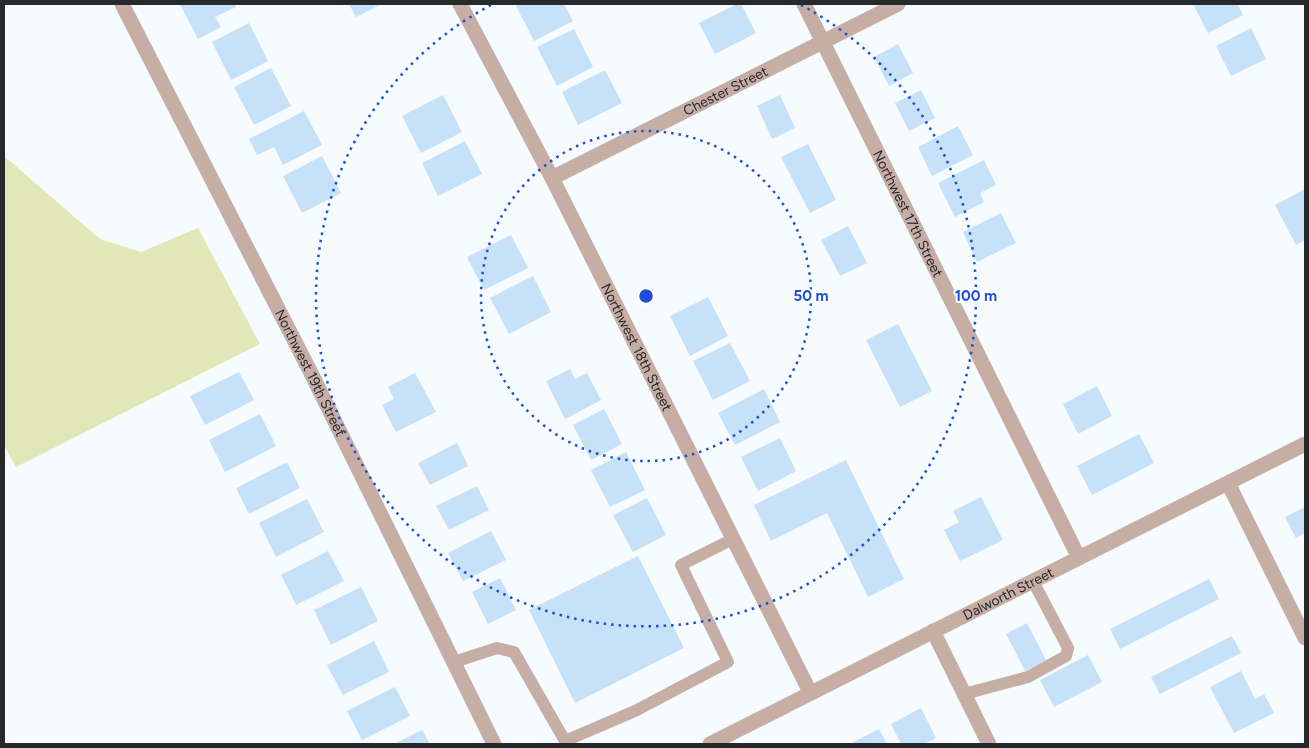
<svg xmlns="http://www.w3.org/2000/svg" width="1309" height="748" font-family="Figtree,sans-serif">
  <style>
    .green { fill: #e1e7b7 }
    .building { fill: #c6e1f8 }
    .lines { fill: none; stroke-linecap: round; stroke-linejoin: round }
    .service { stroke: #c7aea5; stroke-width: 12 }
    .minor { stroke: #c7aea5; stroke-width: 15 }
    .tertiary { stroke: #c7aea5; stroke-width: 15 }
    .ring { fill: none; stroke: #1d4ed8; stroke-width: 2.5; stroke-dasharray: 2.5 5 }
    .labels { text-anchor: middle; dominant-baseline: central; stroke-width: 4; stroke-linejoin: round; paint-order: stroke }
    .street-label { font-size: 14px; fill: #27292b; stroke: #fff }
    .centre { fill: #1d4ed8; stroke: #fff; stroke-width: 2.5 }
    .ring-label { font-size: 15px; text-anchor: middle; font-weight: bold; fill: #1d4ed8; stroke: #fff; stroke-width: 4; stroke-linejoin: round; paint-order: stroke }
  </style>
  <rect width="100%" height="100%" fill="#f6fbff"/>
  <polygon class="green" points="4,156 100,239 141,252 198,228 260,344 16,467 4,445"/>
  <g class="building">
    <polygon points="180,4 234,4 236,7 215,17 221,27 198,39"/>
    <polygon points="349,4 382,4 356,17"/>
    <polygon points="520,4 564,4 573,21 534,41 516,6"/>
    <polygon points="737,4 741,4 756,33 715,54 699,23"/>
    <polygon points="1193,4 1237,4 1243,15 1208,33"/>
    <polygon points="249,23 268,61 231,80 212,42"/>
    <polygon points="1251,28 1266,59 1231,76 1216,46"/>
    <polygon points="574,29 593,67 557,86 537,47"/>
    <polygon points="898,44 913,73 889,86 874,57"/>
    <polygon points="271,68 291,106 254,125 234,87"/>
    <polygon points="605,70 622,103 578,125 562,92"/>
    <polygon points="921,90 935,118 909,131 895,103"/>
    <polygon points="443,95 462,132 421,153 402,116"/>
    <polygon points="780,95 795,128 772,139 757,106"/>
    <polygon points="304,111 322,145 283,165 274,147 257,155 249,139"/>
    <polygon points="958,126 973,155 932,176 918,147"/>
    <polygon points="465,141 482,174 438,196 422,163"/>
    <polygon points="808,144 836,200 810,213 781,157"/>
    <polygon points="322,156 341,193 302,213 283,176"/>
    <polygon points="984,160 996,185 980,193 984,202 955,217 938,183"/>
    <polygon points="1305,189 1305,240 1296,245 1275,205"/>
    <polygon points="1001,213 1016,243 977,262 963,232"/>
    <polygon points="848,226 867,263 840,276 821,240"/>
    <polygon points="511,235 528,268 484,290 467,257"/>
    <polygon points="533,276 551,312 509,334 490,298"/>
    <polygon points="708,297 728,336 690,356 670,316"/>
    <polygon points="898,324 932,391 900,407 866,340"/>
    <polygon points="730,343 750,381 713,400 693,361"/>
    <polygon points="570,369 575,379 587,373 601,400 565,419 546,381"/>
    <polygon points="239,372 254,400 205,425 190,396"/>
    <polygon points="415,373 436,412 396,432 382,405 394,399 388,387"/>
    <polygon points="1097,386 1112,416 1078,434 1063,404"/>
    <polygon points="764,389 780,422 735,445 718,413"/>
    <polygon points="604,409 622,444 591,460 573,425"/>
    <polygon points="260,414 276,446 225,472 209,440"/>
    <polygon points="1139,434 1154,463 1092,495 1077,466"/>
    <polygon points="780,438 796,471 758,491 741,457"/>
    <polygon points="457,443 468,466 430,485 418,463"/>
    <polygon points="626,452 645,490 610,507 591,470"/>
    <polygon points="846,460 904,579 868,597 827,513 771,541 754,505"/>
    <polygon points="287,462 300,488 249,514 236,488"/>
    <polygon points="477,486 489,510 449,530 436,506"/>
    <polygon points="981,497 1003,540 960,561 944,530 959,522 953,511"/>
    <polygon points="647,498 666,535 633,552 613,515"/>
    <polygon points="307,499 324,532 276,557 259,523"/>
    <polygon points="1305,507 1305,533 1296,538 1285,517"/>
    <polygon points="491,531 506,560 463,581 448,553"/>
    <polygon points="328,551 344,581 296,605 281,575"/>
    <polygon points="638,556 684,648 575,703 529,610"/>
    <polygon points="500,578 516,610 488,624 472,592"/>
    <polygon points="1209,579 1219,599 1120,649 1110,629"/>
    <polygon points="361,587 378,621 331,645 314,610"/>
    <polygon points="1027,623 1046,660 1025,671 1006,634"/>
    <polygon points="1232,636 1241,653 1160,694 1151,677"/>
    <polygon points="374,641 389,672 343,695 327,665"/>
    <polygon points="1088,655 1102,682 1054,707 1040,680"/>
    <polygon points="1241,671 1255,699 1264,694 1274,713 1234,733 1210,687"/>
    <polygon points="395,687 410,716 362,740 347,711"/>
    <polygon points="921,708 936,738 924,744 901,744 891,724"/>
    <polygon points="879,729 887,744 850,744"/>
    <polygon points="422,730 430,744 394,744"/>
  </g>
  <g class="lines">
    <g class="service">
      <polyline points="454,662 497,648 514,652 565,741 635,711 728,662 681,565 733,539"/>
      <polyline points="964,694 1028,677 1066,656 1068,648 1033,581"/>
    </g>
    <g class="minor">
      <path id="s1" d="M460 4 552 178 810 692"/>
      <path id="s2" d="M804 4 1079 558"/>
      <path id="s3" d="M552 178 898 4"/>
      <polyline points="1228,483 1305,638"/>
      <polyline points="933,631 989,744"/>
    </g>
    <g class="tertiary">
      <path id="s4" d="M122 4 310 371 494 744"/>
      <path id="s5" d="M710 744 1305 444"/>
    </g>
  </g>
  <g class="ring">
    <circle cx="646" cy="296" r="165"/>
    <path d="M801 5A330 330 0 1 1 491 5"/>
  </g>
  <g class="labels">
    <g class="street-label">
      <text stroke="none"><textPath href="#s3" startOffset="194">Chester Street</textPath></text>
      <text stroke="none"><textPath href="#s2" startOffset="234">Northwest 17th Street</textPath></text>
      <text stroke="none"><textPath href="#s1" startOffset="386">Northwest 18th Street</textPath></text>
      <text stroke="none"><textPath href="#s4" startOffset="414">Northwest 19th Street</textPath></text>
      <text stroke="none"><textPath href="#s5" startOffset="334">Dalworth Street</textPath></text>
    </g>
  </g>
  <circle cx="646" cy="296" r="8" class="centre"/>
  <g class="ring-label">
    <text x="811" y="301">50 m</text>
    <text x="976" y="301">100 m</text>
  </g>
  <rect width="1309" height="748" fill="none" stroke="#27292b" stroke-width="10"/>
</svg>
